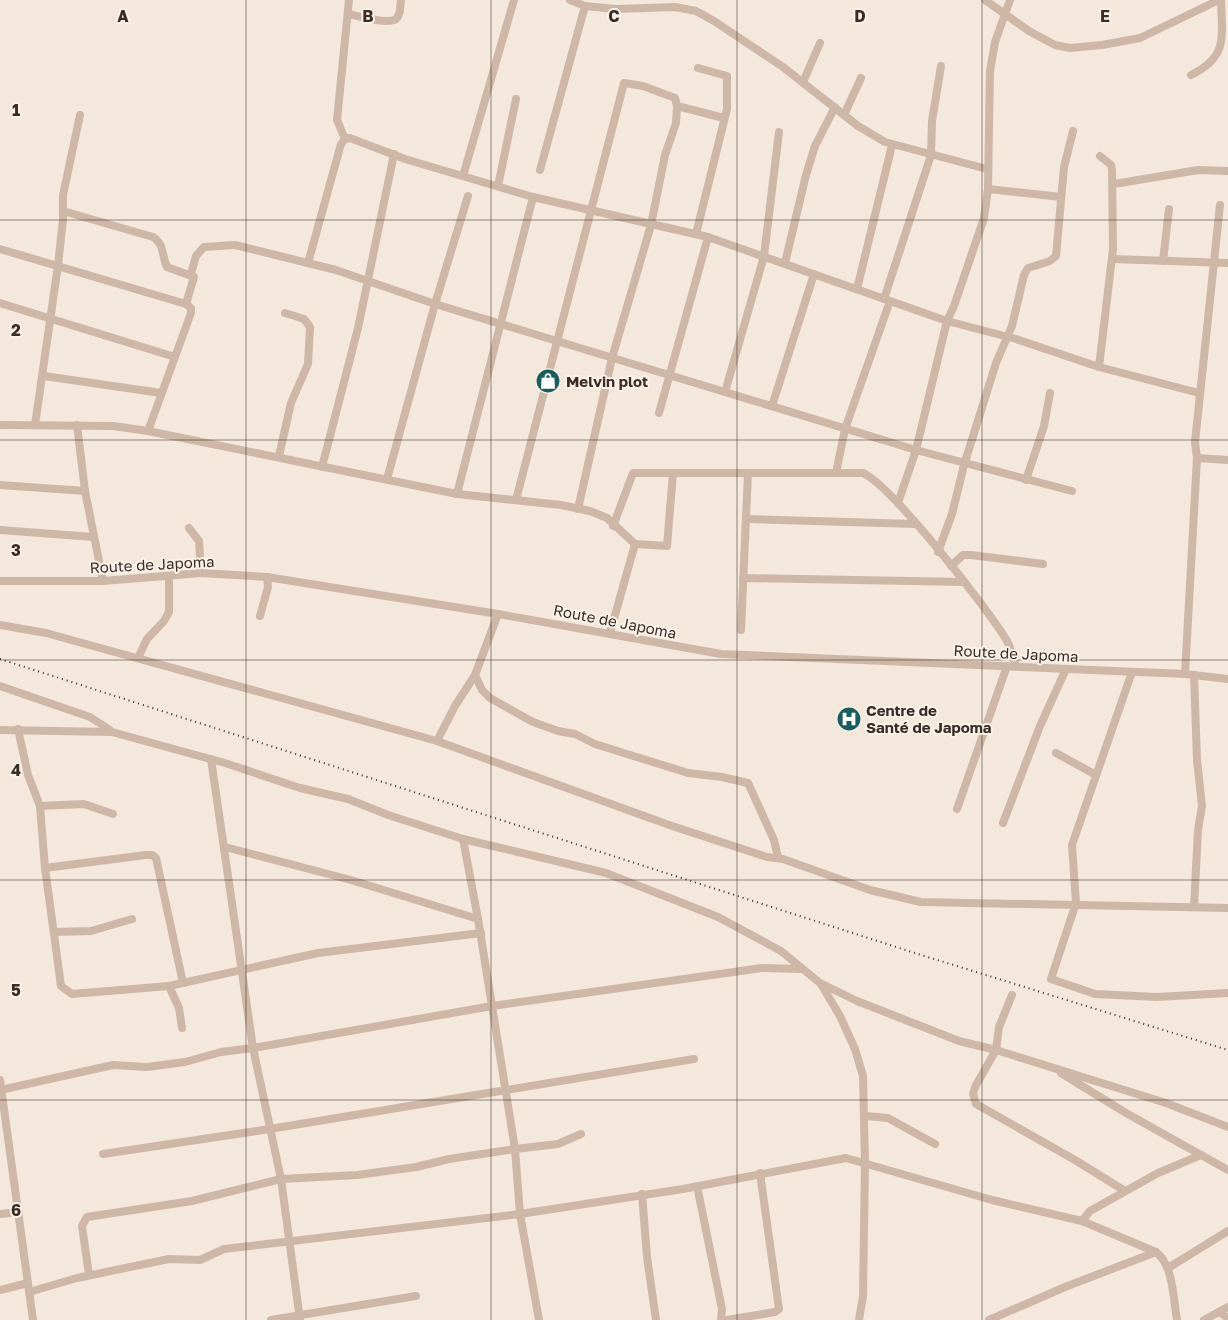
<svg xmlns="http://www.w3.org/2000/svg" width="1228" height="1320" font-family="'Golos Text',sans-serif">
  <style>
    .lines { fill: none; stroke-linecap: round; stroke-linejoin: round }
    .minor { stroke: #ceb7a7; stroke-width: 8 }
    .rail { stroke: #3a2d28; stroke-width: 2; stroke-dasharray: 1 4; stroke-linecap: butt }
    .grid { fill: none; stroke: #3a2d28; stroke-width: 1; stroke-opacity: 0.55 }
    .labels { text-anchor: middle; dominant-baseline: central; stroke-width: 4; stroke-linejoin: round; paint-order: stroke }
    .poi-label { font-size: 15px; font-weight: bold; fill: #3a2d28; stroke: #fbf3e9; text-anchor: start }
    .street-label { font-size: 15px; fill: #3a2d28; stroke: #fbf3e9 }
    .grid-label { font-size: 16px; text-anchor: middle; font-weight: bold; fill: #3a2d28; stroke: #fbf3e9; stroke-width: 4; stroke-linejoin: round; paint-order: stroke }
  </style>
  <rect width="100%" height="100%" fill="#f4e8dc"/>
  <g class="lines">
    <g class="minor">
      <polyline points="570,0 585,6 616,9 675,7 696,11 714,21 783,67 858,126 885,142 987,169"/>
      <polyline points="985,0 1029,31 1055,45 1070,48 1102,45 1140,38 1219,0"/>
      <path d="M348 14C358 16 388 25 396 19 401 15 400 6 401 0"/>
      <path d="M1191 75C1228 57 1222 38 1221 0"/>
      <polyline points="803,82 820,43"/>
      <polyline points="677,106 724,118"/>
      <polyline points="844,115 861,78"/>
      <polyline points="345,139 337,120 349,0"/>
      <polyline points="540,170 585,6"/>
      <polyline points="463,176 514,0"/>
      <polyline points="1114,184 1198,170 1228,171"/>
      <polyline points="498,186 516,99"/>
      <polyline points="988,189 1061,197"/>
      <path d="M63 211 153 237C165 245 161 254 167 267L194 277 186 304"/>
      <polyline points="696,234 727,109 727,76 698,68"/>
      <polyline points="0,249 186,304 191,308 191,313 148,431"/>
      <polyline points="1112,259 1228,263"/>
      <polyline points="1163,261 1169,209"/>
      <polyline points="308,263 341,144 345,139 350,138 405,159 533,197 708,237 947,321 1016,339 1099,367 1199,393"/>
      <polyline points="785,263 806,175 815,146 835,107"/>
      <polyline points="191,274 196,256 204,247 235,245 336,270 435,304 916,450 1072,491"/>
      <polyline points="857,289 892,145"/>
      <polyline points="884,299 931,155 932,121 941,66"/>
      <polyline points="0,303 175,357"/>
      <polyline points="1099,367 1113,249 1112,170 1111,165 1100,156"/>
      <polyline points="44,376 161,393"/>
      <polyline points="725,392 764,256 779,132"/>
      <polyline points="772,406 814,274"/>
      <polyline points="659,413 708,237"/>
      <polyline points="0,425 113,426 148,431 457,494 561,505 590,511 607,518 635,544 667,546 673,473"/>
      <polyline points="35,425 58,265 63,220 63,195 80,115"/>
      <polyline points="77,425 85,491 103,581"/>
      <polyline points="279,456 291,403 308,364 310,327 304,319 285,313"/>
      <polyline points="1197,458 1228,460"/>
      <polyline points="322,467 358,328 394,154"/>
      <polyline points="836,473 845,429 890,301"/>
      <polyline points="387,479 435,304 468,196"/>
      <polyline points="1026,480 1044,426 1050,393"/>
      <polyline points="0,485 85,491"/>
      <polyline points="457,494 533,197"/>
      <polyline points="516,500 624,83 643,86 675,98 677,106 676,123 665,155 651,225 612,358 578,509"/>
      <polyline points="898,503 916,450 947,321 954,306 984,218 988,189 990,71 995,42 1010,0"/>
      <polyline points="746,519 915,524"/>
      <path d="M613 526 633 473H863C891 485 989 610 1007 641 1011 648 1013 658 1016 666"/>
      <polyline points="189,528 199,541 201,573"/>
      <polyline points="0,530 93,537"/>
      <polyline points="938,552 952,514 964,465 996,363 1012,326 1024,275 1028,268 1050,261 1056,256 1064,167 1073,131"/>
      <polyline points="951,566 963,555 971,555 1043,564"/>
      <polyline points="743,578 964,582"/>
      <polyline points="0,581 103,581 201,573 267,577 498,614 721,654 1185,674 1228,679"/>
      <polyline points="260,616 268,587 267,577"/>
      <polyline points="0,625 46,633 437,741 672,826 767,857 783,859 870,890 921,902 1228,908"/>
      <polyline points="741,630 748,473"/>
      <polyline points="610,633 635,544"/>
      <polyline points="138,658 147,639 164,621 169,612 169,576"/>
      <polyline points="1132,672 1072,845 1076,903 1051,979 1095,994 1157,997 1228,993"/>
      <polyline points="1185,674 1197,458 1195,442 1220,205"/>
      <polyline points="475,675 482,690 490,698 533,722 558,731 575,734 595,744 688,773 722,777 748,783 774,840 778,857"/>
      <polyline points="1194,675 1197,760 1202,806 1198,830 1194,907"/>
      <polyline points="0,686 90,717 110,730"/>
      <polyline points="18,729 28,775 40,806 45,868 61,986 72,994 169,986 318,953 481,933"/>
      <polyline points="0,730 112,732 225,763 300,788 348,799 388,815 463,839 606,873 718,917 781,951 820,983 857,1001 959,1041 996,1050 1166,1103 1228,1127"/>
      <polyline points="437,741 455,706 475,675 498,614"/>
      <polyline points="1056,753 1096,775"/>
      <polyline points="211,759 253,1048 281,1179 300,1320"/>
      <polyline points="40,806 84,804 113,814"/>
      <polyline points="957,809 1007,666"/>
      <polyline points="1003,823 1040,726 1066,669"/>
      <polyline points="463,839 478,919 515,1149 520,1214 539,1320"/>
      <polyline points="225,847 351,880 478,919"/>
      <polyline points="45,868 146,855 152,855 156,858 183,983"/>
      <polyline points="54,932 91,931 132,919"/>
      <polyline points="821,984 840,1016 855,1049 863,1076 865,1162 863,1296 859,1320"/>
      <polyline points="169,986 179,1008 182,1028"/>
      <polyline points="1012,995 999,1027 996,1050 975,1087 973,1094 976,1104 1075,1160 1125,1191"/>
      <polyline points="1061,1073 1126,1113 1228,1170"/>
      <polyline points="0,1080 33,1320"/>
      <polyline points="0,1090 113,1065 147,1067 185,1062 221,1052 253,1048 492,1006 762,968 802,969"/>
      <polyline points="866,1116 888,1118 935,1144"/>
      <polyline points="103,1154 270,1129 694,1059"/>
      <polyline points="697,1186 722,1309 721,1320"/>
      <polyline points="642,1194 647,1257 656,1320"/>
      <polyline points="0,1214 19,1212"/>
      <polyline points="1082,1221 1090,1211 1158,1173 1201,1155"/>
      <polyline points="1168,1268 1228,1231"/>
      <polyline points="89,1275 82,1226 87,1217 192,1201 281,1179 357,1175 416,1167 449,1159 515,1149 558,1144 581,1134"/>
      <polyline points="0,1290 28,1283"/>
      <path d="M29 1292 77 1278 169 1259 200 1260 224 1249 520 1214 683 1189 846 1158 992 1200 1082 1221 1156 1252C1174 1266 1173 1299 1177 1320"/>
      <polyline points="1219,1312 1228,1318"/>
      <polyline points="271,1320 416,1296"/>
      <polyline points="727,1320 775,1312 779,1309 760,1173"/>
      <polyline points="989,1320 1065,1287 1156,1252"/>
      <polyline points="1204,1320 1228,1307"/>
    </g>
    <polyline class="rail" points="0,659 918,954 1228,1050"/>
  </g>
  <path class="grid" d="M246 0V1320M491 0V1320M737 0V1320M982 0V1320M0 220H1228M0 440H1228M0 660H1228M0 880H1228M0 1100H1228"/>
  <defs>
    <symbol id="shop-disc" viewBox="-11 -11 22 22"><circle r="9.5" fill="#195d5f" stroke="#fbf3e9"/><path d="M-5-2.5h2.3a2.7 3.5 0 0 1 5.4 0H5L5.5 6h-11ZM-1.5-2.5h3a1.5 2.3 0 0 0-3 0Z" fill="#fff"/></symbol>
    <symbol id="hospital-disc" viewBox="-11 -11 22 22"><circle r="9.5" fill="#195d5f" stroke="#fbf3e9"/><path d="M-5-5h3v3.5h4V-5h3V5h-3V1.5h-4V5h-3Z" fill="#fff"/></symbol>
  </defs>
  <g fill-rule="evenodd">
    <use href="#shop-disc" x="534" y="367" width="28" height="28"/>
    <use href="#hospital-disc" x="835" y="705" width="28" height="28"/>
  </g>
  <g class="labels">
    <g class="poi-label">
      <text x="566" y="381">Melvin plot</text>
      <text x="866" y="710">Centre de<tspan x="866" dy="17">Santé de Japoma</tspan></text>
    </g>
    <g class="street-label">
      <text transform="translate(152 564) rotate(-3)">Route de Japoma</text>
      <text transform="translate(615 621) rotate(11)">Route de Japoma</text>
      <text transform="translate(1016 653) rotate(3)">Route de Japoma</text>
    </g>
  </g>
  <g class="grid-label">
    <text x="123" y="22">A</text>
    <text x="368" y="22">B</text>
    <text x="614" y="22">C</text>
    <text x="860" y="22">D</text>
    <text x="1105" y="22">E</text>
    <text x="16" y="116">1</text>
    <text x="16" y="336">2</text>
    <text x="16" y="556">3</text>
    <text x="16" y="776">4</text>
    <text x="16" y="996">5</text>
    <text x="16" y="1216">6</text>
  </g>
</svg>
